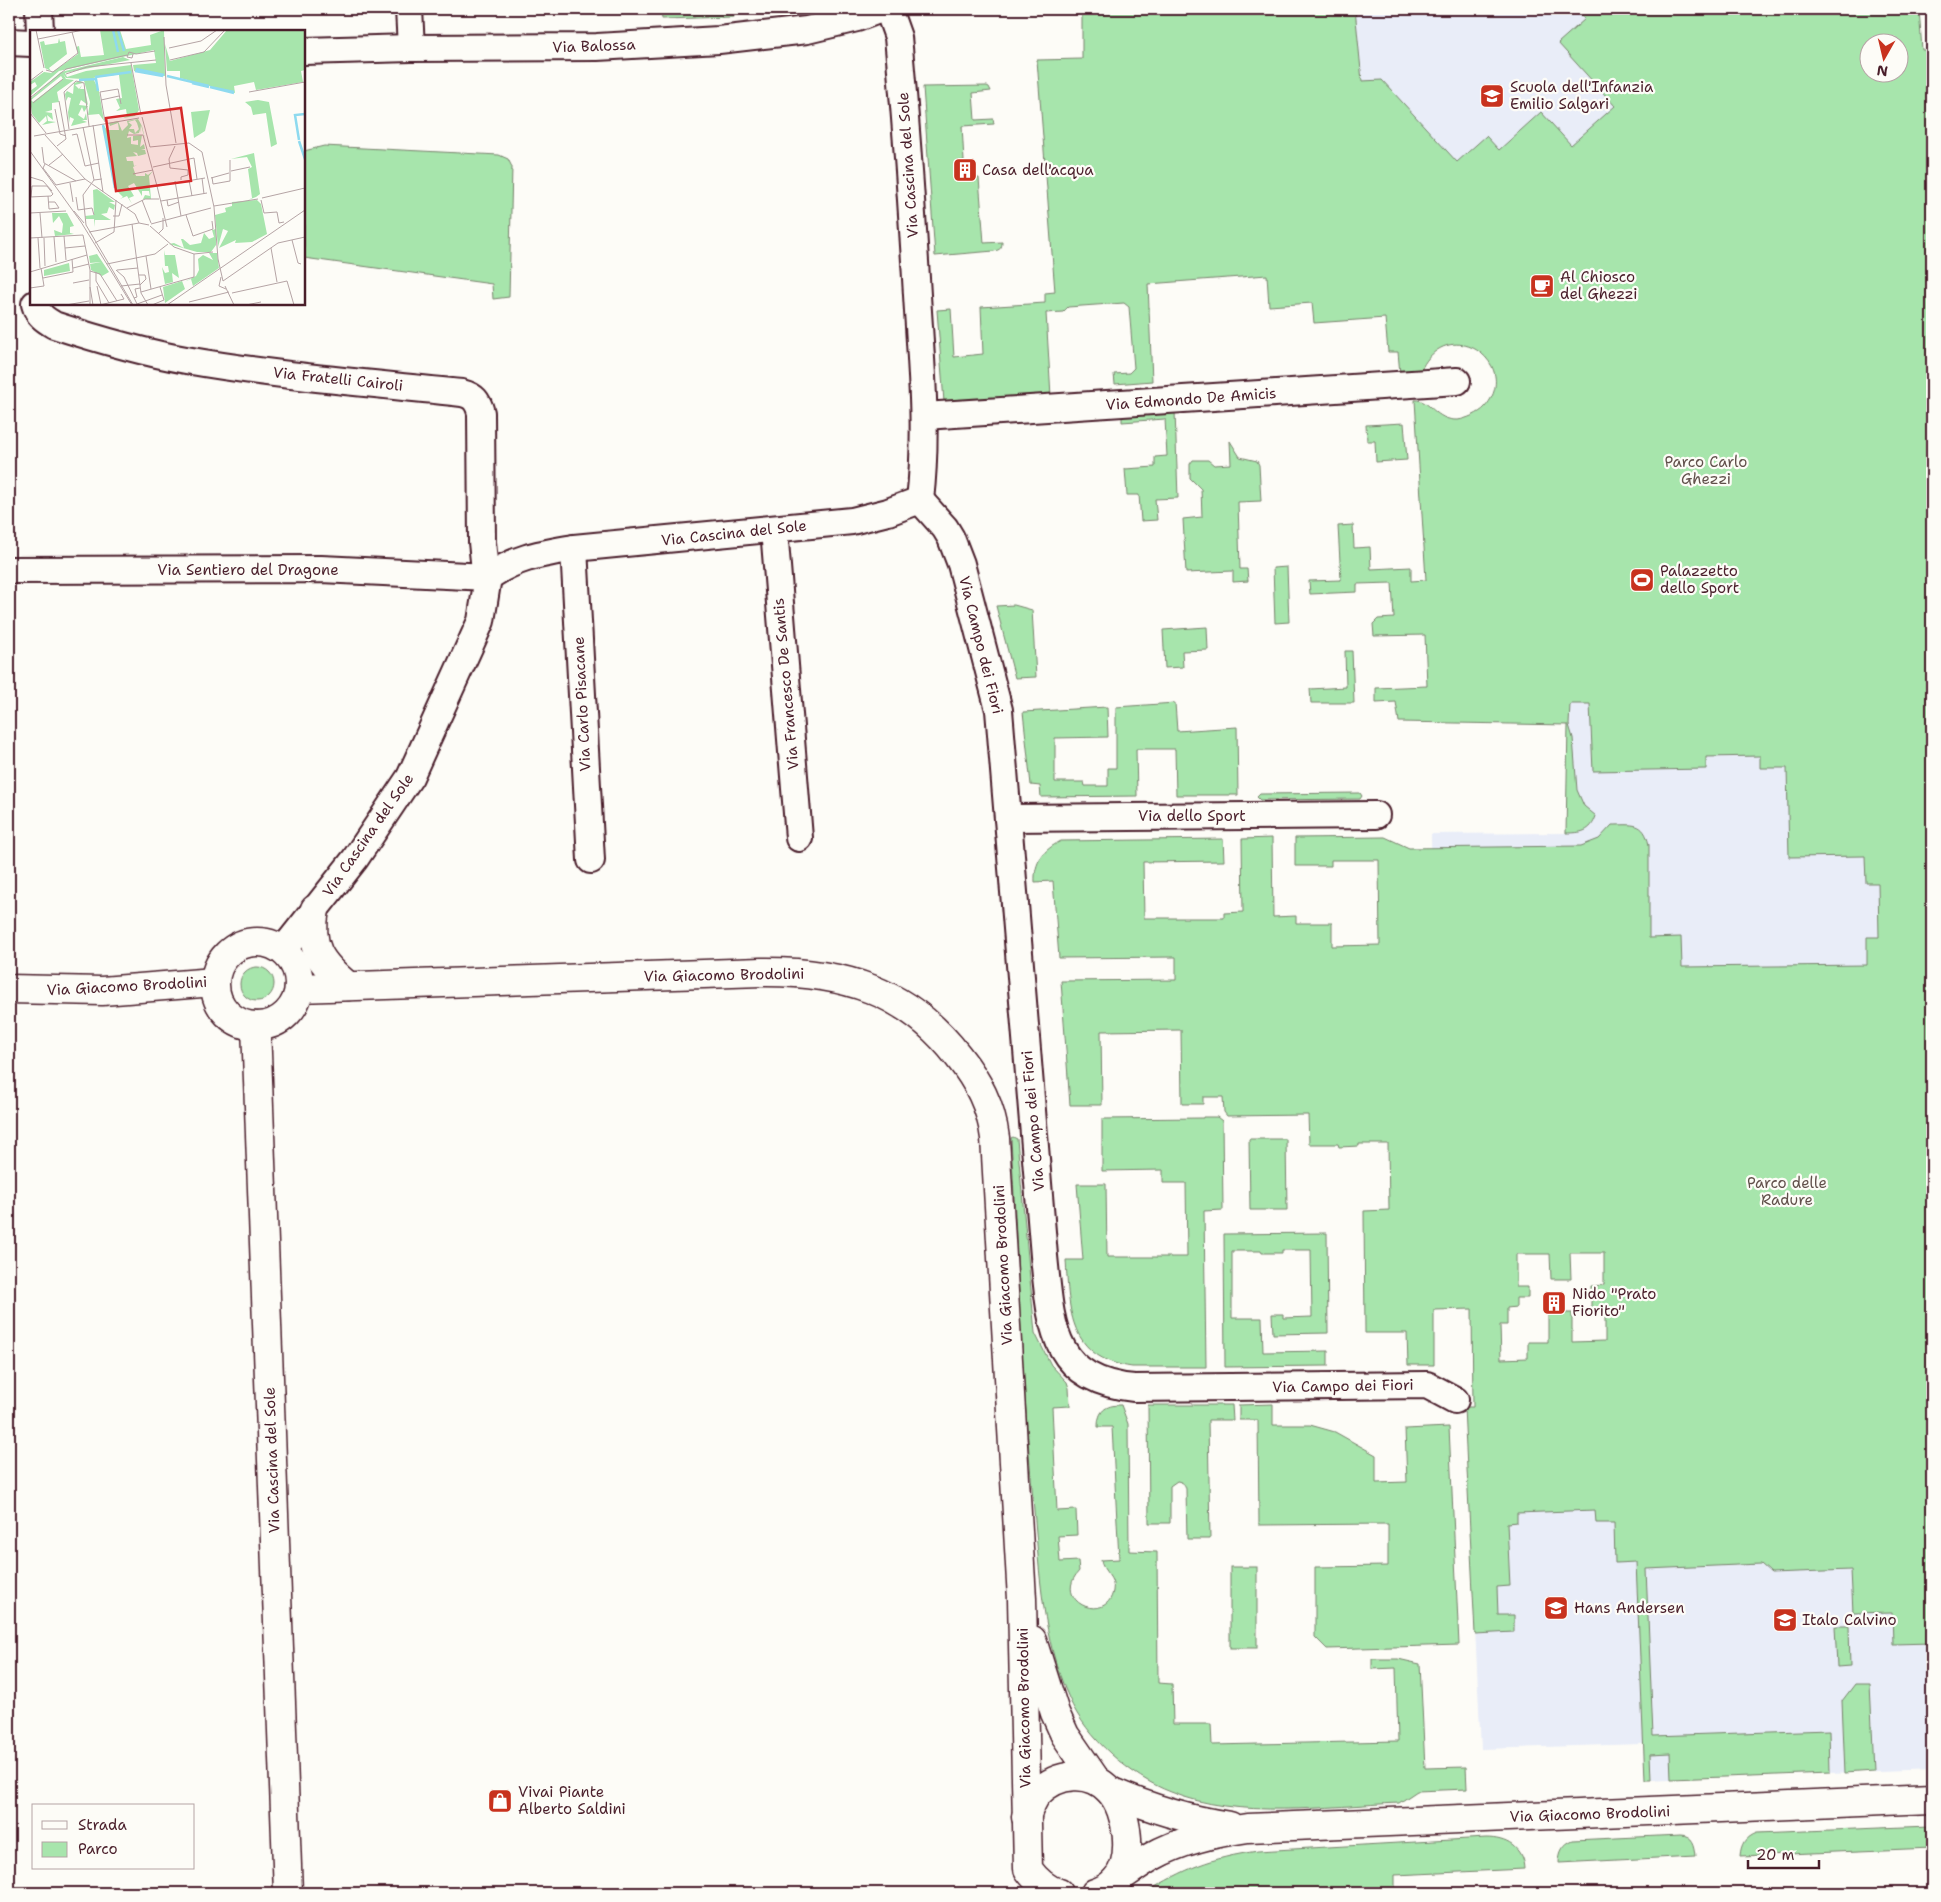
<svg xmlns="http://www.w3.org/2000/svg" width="1941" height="1902" font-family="'Shantell Sans',sans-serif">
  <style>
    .built { fill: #e9edf8 }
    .green { fill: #a7e5ac; stroke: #78826c; fill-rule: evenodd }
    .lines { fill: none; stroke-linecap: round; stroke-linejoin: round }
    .street-casing { stroke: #4a1f2b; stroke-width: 30 }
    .secondary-casing { stroke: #4a1f2b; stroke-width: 31 }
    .street { stroke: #fdfcf7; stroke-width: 26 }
    .secondary { stroke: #fdfcf7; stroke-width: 28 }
    .labels { text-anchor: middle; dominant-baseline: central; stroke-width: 4.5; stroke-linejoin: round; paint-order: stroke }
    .street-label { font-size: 15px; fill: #4a1f2b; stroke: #fdfcf7 }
    .poi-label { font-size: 15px; fill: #4a1f2b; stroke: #fdfcf7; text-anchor: start }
    .park-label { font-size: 15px; fill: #61504b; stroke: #fdfcf7 }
    .inset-river { fill: none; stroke: #8edaef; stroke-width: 2.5 }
    .inset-road { fill: none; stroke: #b5a4a5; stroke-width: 1 }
    .view { fill: #d62828; fill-opacity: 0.15; stroke: #d62828; stroke-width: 2.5 }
    .inset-edge { fill: none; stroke: #4a1f2b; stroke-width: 2.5 }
  </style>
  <rect width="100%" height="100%" fill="#fdfcf7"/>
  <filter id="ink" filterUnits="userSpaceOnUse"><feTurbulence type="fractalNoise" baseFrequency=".02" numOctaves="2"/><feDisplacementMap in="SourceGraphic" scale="10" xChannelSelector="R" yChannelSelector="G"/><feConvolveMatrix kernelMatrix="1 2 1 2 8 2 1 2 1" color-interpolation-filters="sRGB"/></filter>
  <g filter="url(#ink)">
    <g class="built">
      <polygon points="1355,9 1586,9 1625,111 1622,143 1373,197"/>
      <polygon points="1932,697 1932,1046 1434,1053 1431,834 1566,833 1569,704"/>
      <polygon points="1932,1312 1932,1769 1645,1780 1643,1744 1481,1749 1464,1407 1559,1408"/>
    </g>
    <g class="green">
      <polygon points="661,9 734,9 734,17 662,19"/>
      <path d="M1082 9H1355L1362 81 1382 80 1457 162 1486 136 1499 150 1541 112 1571 145 1615 106 1558 43 1585 19 1576 9H1919L1922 50H1932V114L1929 117V128L1932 210V1643L1893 1644 1892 1612 1853 1613 1851 1570 1771 1573 1761 1564 1646 1569 1653 1736 1829 1730 1830 1773 1671 1779 1670 1753 1650 1754 1651 1780H1645L1636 1562 1615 1563 1614 1523H1596L1595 1510 1517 1513V1522L1507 1523 1510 1586 1497 1587 1498 1615H1514V1632L1475 1634 1464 1407H1473L1472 1309 1434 1310V1365H1408L1407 1333H1365L1364 1211 1389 1210 1388 1144H1359V1146L1339 1147 1338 1144H1309L1308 1115 1227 1116 1224 1112 1223 1097H1203V1104H1182L1181 1030 1101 1031 1102 1105H1070L1061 981 1176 980V957L1059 958 1053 881 1035 882C1034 862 1043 850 1061 841L1223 839 1224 861 1143 862 1144 918H1224V913L1243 912 1242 839 1272 838 1273 917 1296 916V923H1332V946L1380 945 1379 860H1331V866H1295V838L1385 837 1409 848 1581 846 1599 839 1612 825C1633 825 1644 821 1649 845V938L1681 937 1682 967 1867 965V937H1879L1878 883H1866L1865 856 1789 857 1787 768H1760V756L1706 757V769L1593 771 1590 704H1570L1569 725 1573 738 1577 790 1584 806 1596 816C1591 832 1581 833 1566 833L1568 725 1399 722 1396 702 1376 703V688L1427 686 1425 635 1374 636 1373 624 1378 619 1394 618 1392 583 1357 584V592L1310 594 1309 581 1341 580 1338 526 1353 525 1354 548 1370 547 1371 569 1411 567V581L1426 580 1415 400C1430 399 1435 421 1458 420 1466 419 1480 413 1485 407 1523 363 1447 311 1420 372L1400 374 1398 352H1388L1385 318 1314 323 1312 303 1269 306 1267 275 1148 284 1152 381 1115 384 1114 374 1129 373 1134 368 1129 307 1124 303 1068 307 1063 312 1046 313 1051 396 944 402 937 310 951 309 954 357 983 354 981 307 1045 303V293L1055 292 1037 60 1082 59ZM1868 42H1898V72H1868ZM1570 1253H1604V1285L1591 1286V1309H1605V1341L1572 1342V1313H1548V1342H1528V1358L1501 1359 1500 1325H1507V1308L1516 1307V1298H1528V1287H1516V1254H1550L1551 1279H1571Z"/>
      <path d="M987 86 989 87 991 91 973 93 975 120 993 119 994 124 962 126 964 161 956 162 957 179 979 178 984 243 1002 242C1002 248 1000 250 994 251L935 256 923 87Z"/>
      <polygon points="324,146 499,155 508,159 512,167 509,297 493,299 492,284 304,258 304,151"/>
      <polygon points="1175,411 1178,498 1155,499 1157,520 1141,521 1139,495 1127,495 1125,469 1155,467 1155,457 1167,456 1165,419 1122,422 1122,414"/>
      <polygon points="1404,423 1407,460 1376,462 1375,441 1367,441 1366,425"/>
      <polygon points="1230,441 1240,457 1257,461 1259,465 1261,501 1238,502 1240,569 1247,569 1248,581 1233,582 1233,571 1186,573 1183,519 1202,517 1201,489 1190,478 1190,464 1193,460 1208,460 1214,465 1231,464"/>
      <polygon points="1287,567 1289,622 1275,623 1273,568"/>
      <polygon points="1014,605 1032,610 1036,677 1015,678 996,606"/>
      <polygon points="1207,627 1208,650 1182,651 1183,667 1165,668 1163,630"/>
      <polygon points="1345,651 1352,651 1354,703 1311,703 1310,689 1346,687"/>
      <polygon points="1175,703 1177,731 1237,727 1238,795 1176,795 1175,749 1136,749 1137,796 1041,797 1040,786 1031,785 1023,712 1107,707 1108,737 1055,738 1055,782 1084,782 1085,786 1108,786 1108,768 1116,768 1116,707"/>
      <polygon points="1360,793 1362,796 1360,799 1260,800 1257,797 1260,794"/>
      <circle cx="257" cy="984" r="17"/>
      <path d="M1203 1117H1217L1222 1121 1223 1210 1204 1211 1206 1367H1132C1069 1358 1069 1312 1066 1260H1083L1077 1184H1106L1107 1257H1187L1186 1183H1163V1170L1102 1171V1119L1203 1118Z"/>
      <path d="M1013 1137 1017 1139 1035 1333 1051 1365 1067 1382 1069 1388 1070 1406 1052 1407 1057 1511 1076 1510 1077 1535 1058 1536 1060 1562 1078 1561 1079 1571C1051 1602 1107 1625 1113 1591 1116 1577 1102 1572 1101 1560L1119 1559 1112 1427H1098C1098 1411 1105 1405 1121 1405L1128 1424 1129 1551 1157 1552 1158 1683 1172 1684 1173 1724H1211L1212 1745 1398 1741 1396 1668 1372 1669V1659H1398L1420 1664 1425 1768 1466 1767 1467 1789 1417 1791 1399 1803C1327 1806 1238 1820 1171 1792 1131 1777 1086 1738 1069 1698 1042 1639 1040 1574 1034 1510 1022 1386 1018 1262 1011 1138Z"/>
      <polygon points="1249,1139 1286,1139 1287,1210 1250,1210"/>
      <polygon points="1327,1233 1328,1333 1273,1334 1272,1314 1283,1314 1283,1318 1312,1317 1311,1250 1282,1250 1282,1253 1262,1253 1261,1251 1232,1251 1232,1318 1262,1318 1263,1352 1328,1351 1328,1366 1225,1367 1224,1234"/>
      <polygon points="1273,1404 1273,1425 1310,1425 1335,1432 1376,1455 1376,1483 1407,1482 1405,1429 1449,1427 1459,1645 1327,1649 1315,1637 1315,1567 1388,1566 1388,1524 1259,1525 1258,1420 1239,1420 1239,1405"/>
      <path d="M1148 1405H1232L1233 1420H1208L1210 1539H1187L1186 1489C1185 1484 1183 1482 1177 1481L1170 1486V1523H1149Z"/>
      <rect x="1230" y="1567" width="27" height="81"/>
      <polygon points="1835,1626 1849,1626 1850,1666 1837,1667"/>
      <polygon points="1855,1684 1870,1684 1874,1771 1845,1773 1842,1701"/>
      <path d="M1930 1826 1931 1848 1741 1856C1742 1844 1746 1837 1757 1833Z"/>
      <path d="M1680 1835C1693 1835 1695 1845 1696 1856L1559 1863C1559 1852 1563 1844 1573 1840Z"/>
      <path d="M1486 1838C1506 1838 1523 1847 1524 1869L1395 1875V1893H1145C1186 1868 1210 1858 1258 1851Z"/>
    </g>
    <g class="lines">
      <defs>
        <g id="street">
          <polyline points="39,9 40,31"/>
          <polyline points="409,9 411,48"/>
          <path d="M888 9 898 37C906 122 912 209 917 295 921 363 928 431 920 500"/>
          <polyline points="9,42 31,43"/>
          <polyline points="304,51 411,48 597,47 719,40 807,30 857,18 881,9"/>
          <path d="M35 304C38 315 44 319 54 325 97 339 141 352 186 360 277 376 370 383 462 393 474 396 478 401 481 413L482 542 484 561 488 577 481 621 410 777 355 859 283 950"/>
          <polyline points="924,416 1457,381"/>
          <path d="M920 500 945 528 951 538 961 564 999 710 1044 1256C1051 1324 1051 1380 1134 1388L1427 1385 1455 1400"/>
          <polyline points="774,529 799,838"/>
          <polyline points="574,548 591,860"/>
          <polyline points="9,570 321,569 488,577"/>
          <path d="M488 577C517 557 540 554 574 548L852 521 888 512 920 500"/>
          <polyline points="1008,818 1376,815"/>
        </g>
        <g id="secondary">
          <path d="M315 909C308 947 320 963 348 986"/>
          <circle cx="257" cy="984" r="42"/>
          <path d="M299 988 761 972C842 971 907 990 958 1056 978 1081 991 1106 995 1138L1022 1599 1028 1869C1036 1880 1045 1889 1059 1893"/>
          <polyline points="9,989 102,991 214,982"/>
          <polyline points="256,1026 288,1893"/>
          <polyline points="1032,1640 1055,1713 1065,1735 1096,1780"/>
          <path d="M1110 1791C1149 1808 1188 1820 1230 1826"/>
          <path d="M1026 1817C1029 1809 1032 1800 1038 1793 1057 1773 1090 1769 1110 1791 1128 1811 1135 1860 1115 1881 1109 1887 1102 1891 1095 1893"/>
          <path d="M1115 1881C1127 1873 1139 1864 1151 1857 1181 1840 1215 1833 1248 1828L1932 1799"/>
        </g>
      </defs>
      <use href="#street" class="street-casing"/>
      <use href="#secondary" class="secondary-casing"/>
      <use href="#street" class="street"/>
      <use href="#secondary" class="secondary"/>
    </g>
  </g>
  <defs>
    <symbol id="school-square" viewBox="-11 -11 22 22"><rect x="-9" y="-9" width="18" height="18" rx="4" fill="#c8321e" stroke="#fdfcf7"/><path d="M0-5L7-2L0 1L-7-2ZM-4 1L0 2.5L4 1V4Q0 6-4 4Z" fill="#fff"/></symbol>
    <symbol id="building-square" viewBox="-11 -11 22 22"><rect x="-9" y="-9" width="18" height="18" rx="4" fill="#c8321e" stroke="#fdfcf7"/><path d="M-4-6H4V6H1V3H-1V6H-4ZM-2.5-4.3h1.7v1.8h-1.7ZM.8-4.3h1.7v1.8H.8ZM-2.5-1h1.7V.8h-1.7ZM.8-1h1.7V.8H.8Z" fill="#fff"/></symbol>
    <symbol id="cafe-square" viewBox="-11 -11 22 22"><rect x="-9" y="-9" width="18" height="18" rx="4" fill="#c8321e" stroke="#fdfcf7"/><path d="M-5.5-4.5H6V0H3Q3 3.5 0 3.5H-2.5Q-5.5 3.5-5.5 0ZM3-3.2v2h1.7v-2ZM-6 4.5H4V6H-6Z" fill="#fff"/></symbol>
    <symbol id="stadium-square" viewBox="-11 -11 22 22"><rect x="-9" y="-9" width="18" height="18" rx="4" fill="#c8321e" stroke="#fdfcf7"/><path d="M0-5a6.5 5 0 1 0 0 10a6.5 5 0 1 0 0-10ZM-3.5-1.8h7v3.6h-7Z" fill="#fff"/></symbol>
    <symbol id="shop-square" viewBox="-11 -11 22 22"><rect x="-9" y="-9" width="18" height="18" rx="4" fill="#c8321e" stroke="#fdfcf7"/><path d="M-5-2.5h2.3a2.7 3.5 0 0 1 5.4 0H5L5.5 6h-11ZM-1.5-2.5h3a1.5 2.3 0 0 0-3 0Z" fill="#fff"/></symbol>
  </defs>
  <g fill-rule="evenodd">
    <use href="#school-square" x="1478" y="82" width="28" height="28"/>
    <use href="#building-square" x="951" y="156" width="28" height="28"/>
    <use href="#cafe-square" x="1528" y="272" width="28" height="28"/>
    <use href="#stadium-square" x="1628" y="566" width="28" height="28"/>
    <use href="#building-square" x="1540" y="1289" width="28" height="28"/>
    <use href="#school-square" x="1542" y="1594" width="28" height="28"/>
    <use href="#school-square" x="1771" y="1606" width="28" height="28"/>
    <use href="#shop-square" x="486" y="1787" width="28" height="28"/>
  </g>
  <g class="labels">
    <g class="street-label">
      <text transform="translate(594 46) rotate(-2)">Via Balossa</text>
      <text transform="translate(908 165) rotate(-94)">Via Cascina del Sole</text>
      <text transform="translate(338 379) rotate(6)">Via Fratelli Cairoli</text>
      <text transform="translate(1191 399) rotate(-4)">Via Edmondo De Amicis</text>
      <text transform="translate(734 533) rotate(-6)">Via Cascina del Sole</text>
      <text x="248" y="570">Via Sentiero del Dragone</text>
      <text transform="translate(981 645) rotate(76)">Via Campo dei Fiori</text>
      <text transform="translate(786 684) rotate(-95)">Via Francesco De Santis</text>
      <text transform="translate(582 704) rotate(-93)">Via Carlo Pisacane</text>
      <text x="1192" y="816">Via dello Sport</text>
      <text transform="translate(368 835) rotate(-55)">Via Cascina del Sole</text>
      <text transform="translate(724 975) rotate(-1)">Via Giacomo Brodolini</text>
      <text transform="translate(127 986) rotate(-3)">Via Giacomo Brodolini</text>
      <text transform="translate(1033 1121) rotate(-95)">Via Campo dei Fiori</text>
      <text transform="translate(1003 1265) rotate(-93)">Via Giacomo Brodolini</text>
      <text transform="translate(1343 1386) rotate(-1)">Via Campo dei Fiori</text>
      <text transform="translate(272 1460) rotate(-92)">Via Cascina del Sole</text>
      <text transform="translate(1024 1708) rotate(-91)">Via Giacomo Brodolini</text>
      <text transform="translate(1590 1814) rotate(-2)">Via Giacomo Brodolini</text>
    </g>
    <g class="poi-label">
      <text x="1510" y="87">Scuola dell'Infanzia<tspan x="1510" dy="17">Emilio Salgari</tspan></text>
      <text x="982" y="170">Casa dell'acqua</text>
      <text x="1560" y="277">Al Chiosco<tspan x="1560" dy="17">del Ghezzi</tspan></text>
      <text x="1660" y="571">Palazzetto<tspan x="1660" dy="17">dello Sport</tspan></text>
      <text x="1572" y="1294">Nido "Prato<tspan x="1572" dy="17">Fiorito"</tspan></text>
      <text x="1574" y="1608">Hans Andersen</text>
      <text x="1802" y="1620">Italo Calvino</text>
      <text x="518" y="1792">Vivai Piante<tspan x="518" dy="17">Alberto Saldini</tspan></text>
    </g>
    <g class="park-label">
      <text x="1706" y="462">Parco Carlo<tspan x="1706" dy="17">Ghezzi</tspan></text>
      <text x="1787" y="1183">Parco delle<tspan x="1787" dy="17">Radure</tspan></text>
    </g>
  </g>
  <g transform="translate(30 30)">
    <rect width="275" height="275" fill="#fdfcf7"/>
    <path d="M70 0H90L96 19 121 15 120 5 134 0 135 46 104 41 103 35 126 33 124 20 29 41 0 66V61L7 56 5 52 0 55V52L14 42 21 43 48 24 46 17 49 16 51 27 74 25ZM197 0H275V40L271 41 273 52 226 60 224 52 204 56 205 63 150 48V41H137L135 14 140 31 180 20ZM29 8 30 12 35 11 37 24 19 38 21 41 15 38 10 12 14 11 15 15 28 13ZM93 27 100 30 35 43 37 47 56 41 101 35 109 80 105 86 93 88 97 86 96 79 86 81 90 78 86 69 92 68 89 45H85L63 48 69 61 74 91 69 84 58 85 60 72 54 51 52 49 36 48 33 44 36 49 44 50 27 62 29 72 22 73V80L15 82 22 83 23 90 17 85 18 91 26 92 12 95 17 91 16 86 9 93 2 84 0 69 31 42ZM31 46 33 49 3 72 1 70ZM50 51 53 52V53L45 55 49 59 52 55 50 59H54V55L58 75 51 70 49 75 58 76 54 82 52 77 48 85 54 89 56 83 57 90H52L57 92 41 96 44 89 40 87 39 93 38 82 41 68 38 67 36 71 35 64 37 61 43 64 44 53ZM228 70 239 72 247 114 241 117 236 83 223 85 221 77 215 72ZM180 80 175 101 164 108 161 82ZM108 89 112 96 116 113 111 95 110 103 107 93 105 90 98 92 102 95 99 99H104L105 103 109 99V103L104 104 99 101 97 108 101 107V114L108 115V110L103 111V106L112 105 110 117 114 114 115 119 111 120H115L116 124 108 126 107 123 103 122 107 126 96 127 97 131H103L104 136 107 135 103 137 106 146H115V143L118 145 123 141 119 146 121 169H113L115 165 120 166 119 161H112V166L104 153 98 156 104 166 99 168 102 174 97 166 90 169 93 167 86 160 73 94 77 100H89L88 93 80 96 79 93 88 91 92 101 98 95 97 91ZM224 123 230 164 226 167 218 170 222 168 218 139 222 137 217 127 201 129ZM67 159 85 172H79L85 175 84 180 79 177 77 183 71 184 81 190H65V197L64 189H56L55 186 64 185 63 160ZM227 170 231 174 237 204 222 212 205 213 206 210 189 218 198 201 193 199 188 217 185 185 196 182 195 178 202 176V172ZM22 183H37L44 196 40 197V203L44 204 25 206 24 200 32 203 33 194 29 186 23 193ZM186 199V215L181 222H167L139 214 144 213 154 218 151 209H153L160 215 171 213 174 203 179 209 184 207 182 200ZM134 220 135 225H145L149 248 142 243 143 252 135 254 132 237 135 243 139 242 138 236H135ZM179 223H187L189 238 163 256 161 249 154 252 166 246 169 240 168 229 173 225 183 230ZM67 224 79 242 72 246 61 240 60 234 71 232 60 233 59 226ZM39 233 40 241 14 246V240ZM152 251 155 259 135 273 133 257Z" fill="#a7e5ac" fill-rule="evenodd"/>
    <path class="inset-river" d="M83 0 88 22M88 0 94 21M106 39 134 45M105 41 133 46M137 46 179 56M65 47 101 42M49 50 66 49 68 61M162 53 179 57M180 57 204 63M180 57 204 62M73 95 85 158M269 110 265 85 275 84M269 111 275 129"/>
    <path class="inset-road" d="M6 0 14 38M134 7 136 55 146 113M8 9 53 0M139 18 171 11 187 0M103 24 102 28 97 27 99 22 106 24 125 21M140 30 174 22 195 0M101 33 111 85M16 40 23 42 48 23 42 2M36 44 57 37 126 30M0 51 13 41M219 62 275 52M0 68 36 39 97 25M71 70 89 66M3 73 33 49M25 79 30 104 36 106M0 83 16 103M112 87 120 117 159 113 172 122 184 177 188 229 193 251M75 92 70 62 88 59 91 74M63 95 73 162M53 97 64 150M39 99 34 62 46 51 54 53 59 96M15 105 55 149 105 184 109 193M42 105 47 104 55 136 69 133M97 105H113L127 156M4 106 109 88M27 116 36 109 29 71M145 116 139 129 140 138 158 140V145L151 147V150M12 117 14 133 46 151M0 121 51 192 102 275M15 134 13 138 26 155 55 149M19 135 33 124M123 137 164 128 167 149M201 141 220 137M103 144 123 140M0 147 13 151 22 161M182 147 183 154 200 151V130M172 148 174 164M181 148 199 143M72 149 64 150 53 165 56 195 103 275M159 150 162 166M145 151 151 186M40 153 43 172M18 166 19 179 29 178 25 172H19M0 167 21 166 23 164 17 156H2L1 167M46 167 48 180 62 178 64 185M232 168 275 158M112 170 121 193M137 170 138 176 149 172M231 170 234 183 247 182 249 193 254 192M131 171 177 163M184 176 228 169M97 178 115 169H129M44 181 54 193M0 183 36 181M10 183 12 208M156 185 163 206 183 199 182 191M83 186H89L92 174M102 194 111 263 118 275M121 194 181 178M120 196 144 217 164 224 183 222M137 197 127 156 175 148M59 202 109 193 119 195M128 204 133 199V188M34 206 36 230M24 207 26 232M0 208 53 205 60 240V275M8 208 10 238M14 208 15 236M262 210 268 233 271 234M65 213 84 202 86 170M35 218 55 216M241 218 247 252M116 226 121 259M77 234 125 224 138 214M43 238 59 234M86 240 94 247 107 274M87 240 108 238M60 241 70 244 87 271M0 242 57 225M66 242V251L79 273M109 245H115L116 249 110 255M191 247 189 256 196 259M13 248 43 242 42 229M193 251 248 213 275 207M43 253 59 250M67 256 71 275M91 256 110 254M195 256 204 275M60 257 63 275M0 258 14 256 11 238M111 262 164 247V224M202 263 257 251 264 275M104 268 107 267 105 259 110 258M159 272 199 262M107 274 132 265M36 275 59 271M70 275 94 269 91 264M122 275 134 270 130 257M137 275 275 180M216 275 231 272"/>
    <path class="view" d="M151 78 161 151 86 161 76 88Z"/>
    <rect width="275" height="275" class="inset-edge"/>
  </g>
  <rect width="1941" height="1902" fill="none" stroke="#fdfcf7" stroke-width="30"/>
  <rect x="15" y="15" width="1911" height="1872" fill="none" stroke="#4a1f2b" stroke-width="2" filter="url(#ink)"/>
  <rect x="32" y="1804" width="162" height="65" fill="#fdfcf7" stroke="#b5a4a5"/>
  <rect x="42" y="1821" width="25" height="8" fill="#fdfcf7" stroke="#b5a4a5"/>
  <text x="78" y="1830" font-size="15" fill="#4a1f2b">Strada</text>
  <rect x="42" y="1842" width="25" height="15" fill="#a7e5ac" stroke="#b5a4a5"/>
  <text x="78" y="1854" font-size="15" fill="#4a1f2b">Parco</text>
  <g transform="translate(1884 58) rotate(188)"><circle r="24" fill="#fdfcf7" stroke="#b5a4a5"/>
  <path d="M0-4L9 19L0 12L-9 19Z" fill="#c8321e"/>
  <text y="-8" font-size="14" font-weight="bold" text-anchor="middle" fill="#4a1f2b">N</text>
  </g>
  <path d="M1748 1860v8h71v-8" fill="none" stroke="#4a1f2b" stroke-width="2.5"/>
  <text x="1756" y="1860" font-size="15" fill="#4a1f2b" stroke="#fdfcf7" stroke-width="4" paint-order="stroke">20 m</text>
</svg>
